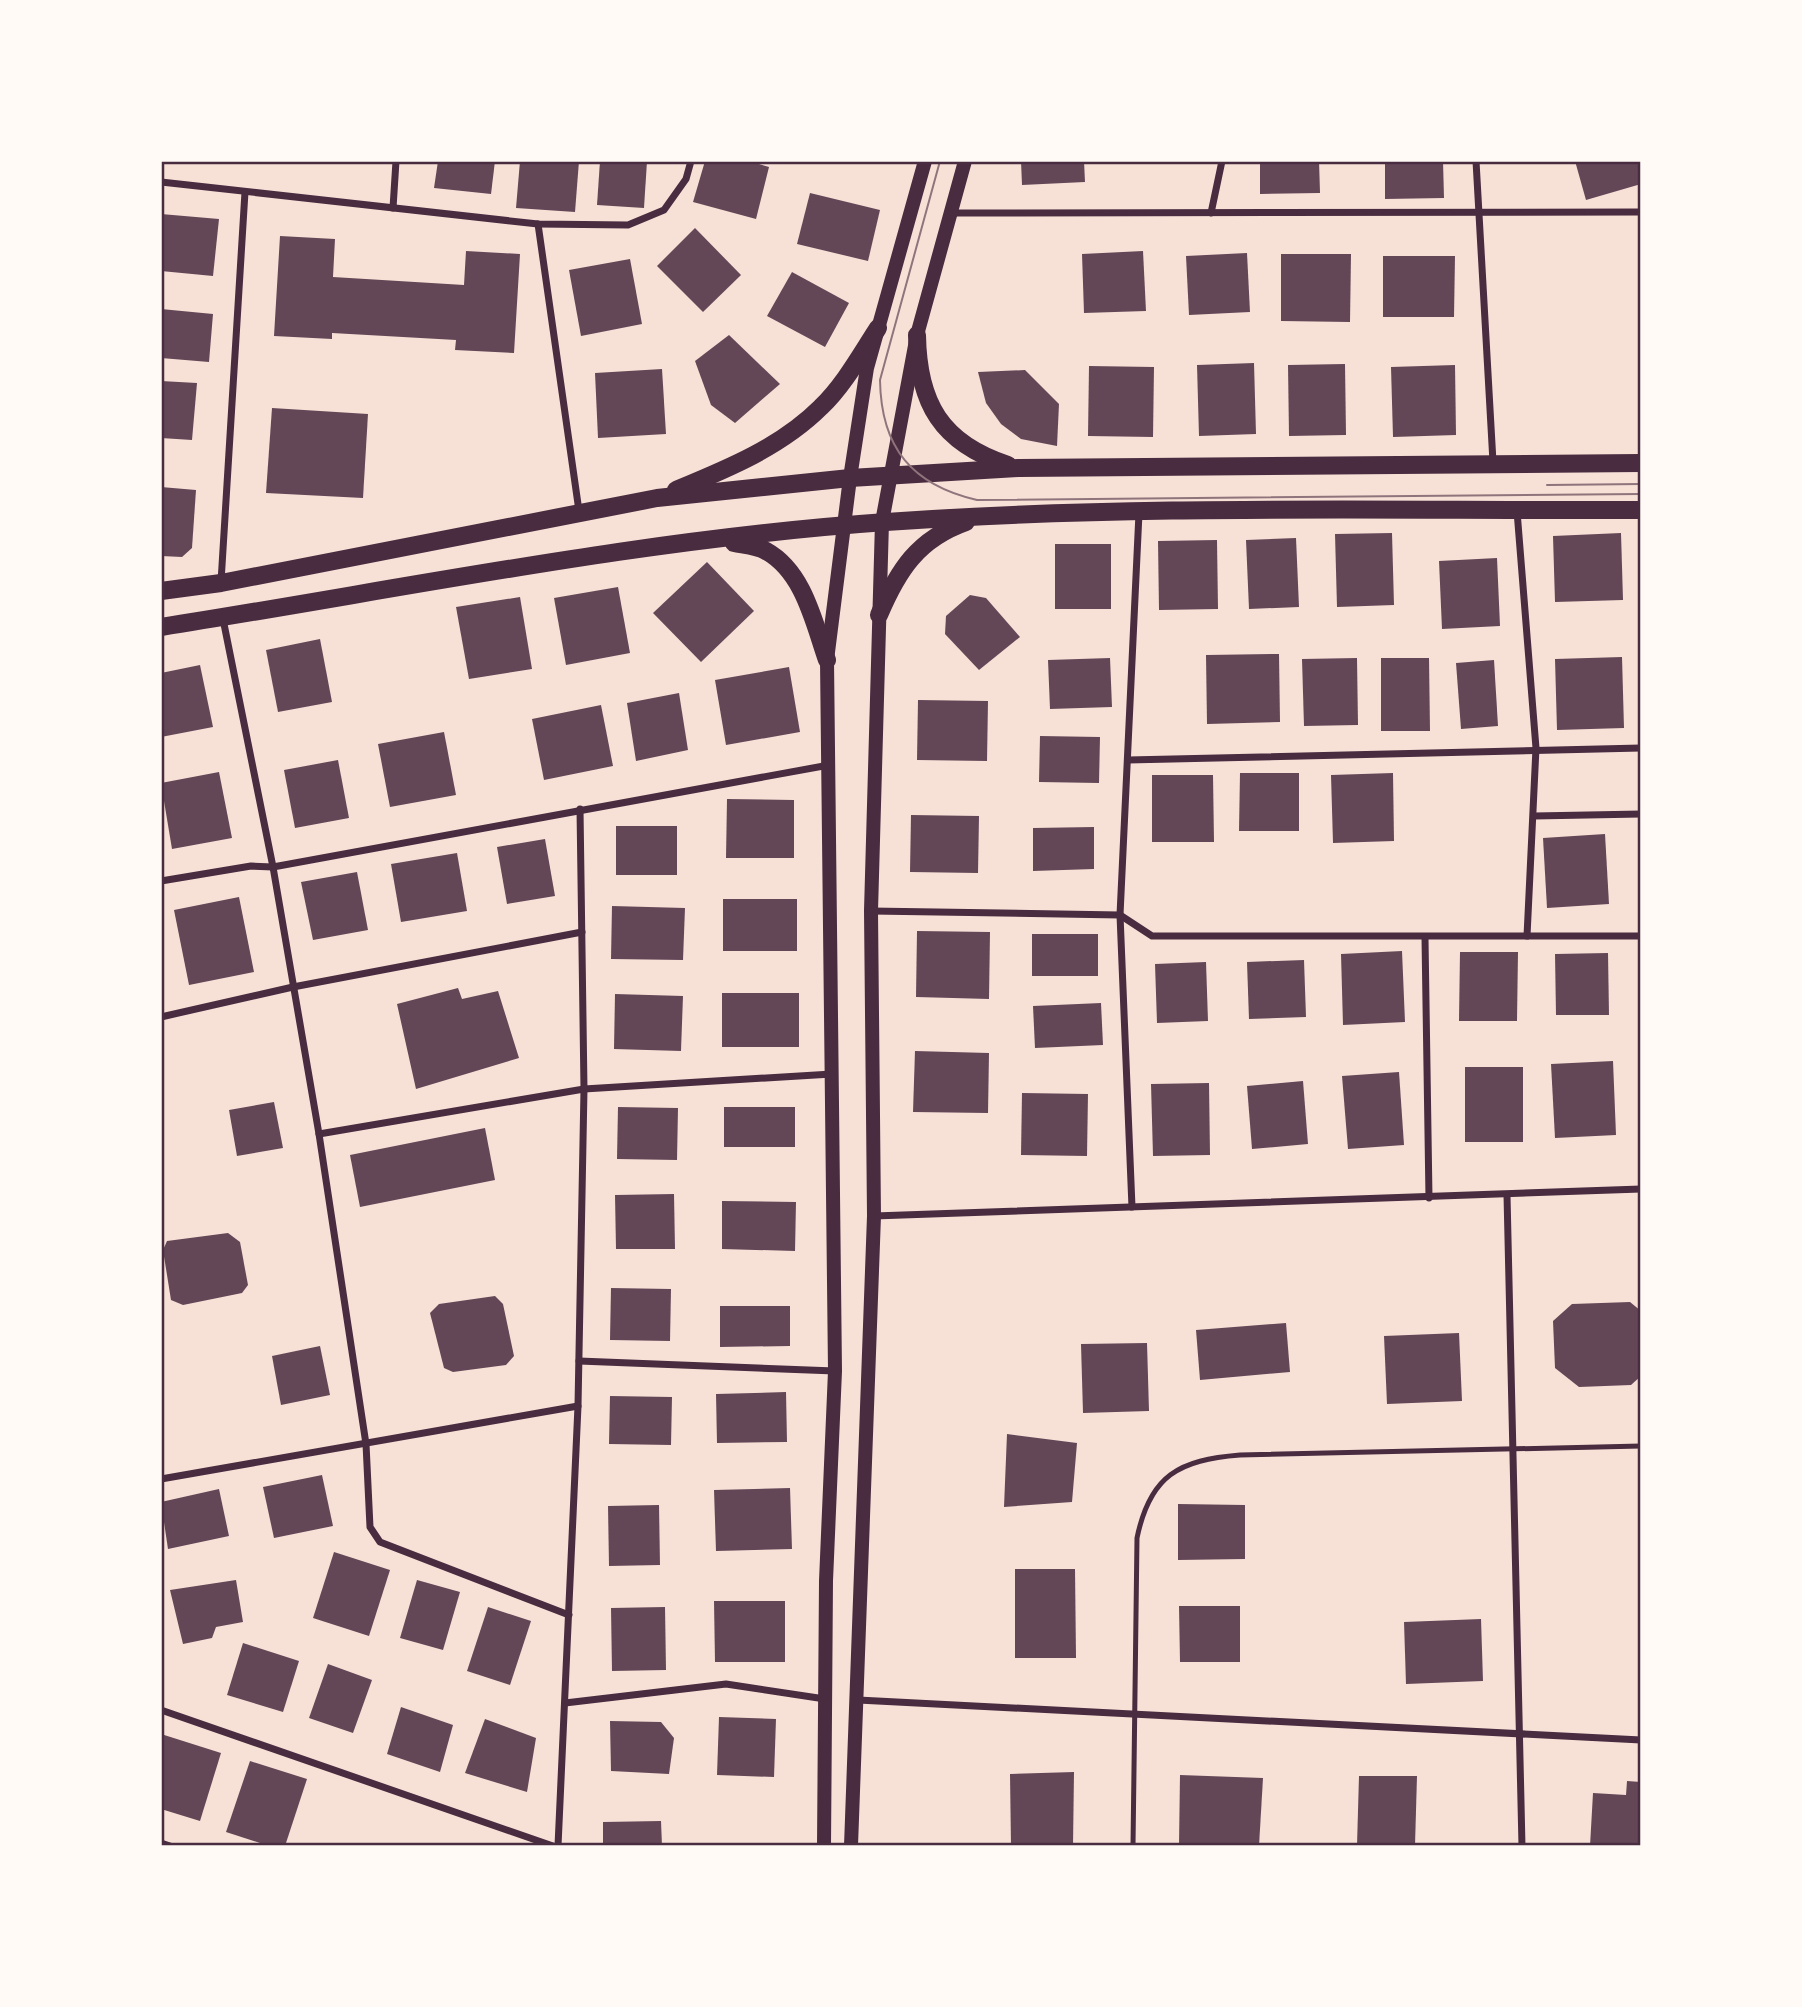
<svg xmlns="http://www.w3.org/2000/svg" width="1802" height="2007" font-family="Spectral,serif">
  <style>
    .building { fill: #644757 }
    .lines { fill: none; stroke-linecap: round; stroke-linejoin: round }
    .service { stroke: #4a2c40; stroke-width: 5 }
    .minor { stroke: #4a2c40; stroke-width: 7 }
    .secondary { stroke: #4a2c40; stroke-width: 14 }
    .primary { stroke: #4a2c40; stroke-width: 18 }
    .tram { stroke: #8f747c; stroke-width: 2 }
    .neatline { fill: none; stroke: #4a2c40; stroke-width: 2.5 }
  </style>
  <rect width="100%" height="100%" fill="#f7e1d7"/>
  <g class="building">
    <polygon points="438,161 495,161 491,194 434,188"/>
    <polygon points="520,161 579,161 575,212 516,208"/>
    <polygon points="600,161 647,161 644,208 597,205"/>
    <polygon points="705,161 749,161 769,167 756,219 693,202"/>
    <polygon points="1021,161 1084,161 1085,182 1022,185"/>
    <polygon points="1260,161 1319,161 1320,193 1260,194"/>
    <polygon points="1385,161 1443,161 1444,198 1385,199"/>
    <polygon points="1575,161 1641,161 1641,184 1586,200"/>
    <polygon points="810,193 880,210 868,261 797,244"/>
    <polygon points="161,214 219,219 213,276 161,271"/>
    <polygon points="695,228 741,275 703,312 657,266"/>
    <polygon points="280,236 335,239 333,277 464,285 466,251 520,254 514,353 455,350 456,340 332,333 332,339 274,336"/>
    <polygon points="1143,251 1146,311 1084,313 1082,254"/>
    <polygon points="1247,253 1250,312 1189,315 1186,256"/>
    <polygon points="1281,254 1351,254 1350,322 1281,321"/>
    <polygon points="1383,256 1455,256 1454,317 1383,317"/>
    <polygon points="630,259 642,324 581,336 569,270"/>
    <polygon points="792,272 849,303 825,347 767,316"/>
    <polygon points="161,309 213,314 209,362 161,358"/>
    <polygon points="729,335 780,384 735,423 711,405 695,361"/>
    <polygon points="1254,363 1256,434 1199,436 1197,365"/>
    <polygon points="1345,364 1346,435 1289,436 1288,365"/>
    <polygon points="1455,365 1456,435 1393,437 1391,367"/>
    <polygon points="1089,366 1154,367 1153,437 1088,436"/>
    <polygon points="662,369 666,434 598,438 595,373"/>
    <polygon points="1025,370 1059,404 1057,446 1021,439 1001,424 986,403 978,372"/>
    <polygon points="161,381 197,383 192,440 161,438"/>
    <polygon points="272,408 368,414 363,498 266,493"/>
    <polygon points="161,487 196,490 192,548 182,557 161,556"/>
    <polygon points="1392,533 1394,605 1337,607 1335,534"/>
    <polygon points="1621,533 1623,600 1555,602 1553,536"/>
    <polygon points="1296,538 1299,607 1249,609 1246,540"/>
    <polygon points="1217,540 1218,609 1159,610 1158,541"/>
    <rect x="1055" y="544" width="56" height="65"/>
    <polygon points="1497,558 1500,626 1442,629 1439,561"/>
    <polygon points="707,562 754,611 701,662 653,613"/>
    <polygon points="618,587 630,653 566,665 554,598"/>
    <polygon points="970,595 986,598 1020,637 979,670 945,634 946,616"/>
    <polygon points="520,597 532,669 469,679 456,607"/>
    <polygon points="320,639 332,702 278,712 266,650"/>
    <polygon points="1279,654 1280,722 1207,724 1206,655"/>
    <polygon points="1622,657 1624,728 1557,730 1555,659"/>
    <polygon points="1110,658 1112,707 1050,709 1048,660"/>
    <polygon points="1357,658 1358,725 1304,726 1302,659"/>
    <polygon points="1381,658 1429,658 1430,731 1381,731"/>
    <polygon points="1494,660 1498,726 1461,729 1456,663"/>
    <polygon points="200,665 213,727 161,737 161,673"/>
    <polygon points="789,667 800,732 726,745 715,680"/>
    <polygon points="679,693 688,750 636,761 627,703"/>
    <polygon points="918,700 988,701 987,761 917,760"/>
    <polygon points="601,705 613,766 544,780 532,719"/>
    <polygon points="444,732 456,795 390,807 378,744"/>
    <polygon points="1040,736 1100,737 1099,783 1039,782"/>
    <polygon points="338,760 349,818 295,828 284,770"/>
    <polygon points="219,772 232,838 172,849 161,783"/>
    <polygon points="1240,773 1299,773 1299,831 1239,831"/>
    <polygon points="1393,773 1394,841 1333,843 1331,775"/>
    <polygon points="1152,775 1213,775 1214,842 1152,842"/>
    <polygon points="727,799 794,800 794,858 726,858"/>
    <polygon points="911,815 979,816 978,873 910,872"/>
    <rect x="616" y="826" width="61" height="49"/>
    <polygon points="1094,827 1094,869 1033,871 1033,828"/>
    <polygon points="1605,834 1609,904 1547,908 1543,838"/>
    <polygon points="545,839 555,896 507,904 497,847"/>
    <polygon points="457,853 467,911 401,922 391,864"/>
    <polygon points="357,872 368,930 313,940 301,882"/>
    <polygon points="239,897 254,972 189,985 174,910"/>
    <rect x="723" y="899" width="74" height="52"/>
    <polygon points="612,906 685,908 683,960 611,959"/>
    <polygon points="917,931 990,932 989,999 916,997"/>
    <rect x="1032" y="934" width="66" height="42"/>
    <polygon points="1402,951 1405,1022 1343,1025 1341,954"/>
    <polygon points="1460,952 1518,952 1517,1021 1459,1021"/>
    <polygon points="1608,953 1609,1015 1556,1015 1555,954"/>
    <polygon points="1304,960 1306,1017 1249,1019 1247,962"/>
    <polygon points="1206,962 1208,1021 1157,1023 1155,964"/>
    <polygon points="458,988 462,999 498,991 519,1058 416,1089 397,1004"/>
    <rect x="722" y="993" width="77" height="54"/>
    <polygon points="615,994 683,996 681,1051 614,1049"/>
    <polygon points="1101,1003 1103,1045 1035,1048 1033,1006"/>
    <polygon points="915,1051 989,1053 988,1113 913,1112"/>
    <polygon points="1613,1061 1616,1135 1555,1138 1551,1064"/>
    <rect x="1465" y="1067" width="58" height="75"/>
    <polygon points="1399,1072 1404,1145 1348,1149 1342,1076"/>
    <polygon points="1303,1081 1308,1144 1252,1149 1247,1086"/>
    <polygon points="1209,1083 1210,1155 1153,1156 1151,1084"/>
    <polygon points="1022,1093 1088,1094 1087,1156 1021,1155"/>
    <polygon points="274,1102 283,1148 237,1156 229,1110"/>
    <polygon points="618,1107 678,1108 677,1160 617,1159"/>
    <rect x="724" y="1107" width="71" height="40"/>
    <polygon points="485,1128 495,1180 360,1207 350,1155"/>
    <polygon points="674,1194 675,1249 616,1249 615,1195"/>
    <polygon points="722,1201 796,1202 795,1251 722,1249"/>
    <polygon points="228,1233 240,1242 248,1285 242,1293 183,1305 171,1300 163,1250 167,1241"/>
    <polygon points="611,1288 671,1289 670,1341 610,1340"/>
    <polygon points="495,1296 503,1304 514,1356 506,1365 453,1372 444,1368 430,1313 439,1304"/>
    <polygon points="1630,1302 1641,1311 1641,1376 1631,1385 1579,1387 1555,1368 1553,1321 1572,1304"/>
    <polygon points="720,1306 790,1306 790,1346 720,1347"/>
    <polygon points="1286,1323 1290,1372 1200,1380 1196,1330"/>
    <polygon points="1459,1333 1462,1401 1387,1404 1384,1336"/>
    <polygon points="1147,1343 1149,1411 1083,1413 1081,1344"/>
    <polygon points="320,1346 330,1395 281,1405 272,1356"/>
    <polygon points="786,1392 787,1442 717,1443 716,1394"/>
    <polygon points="610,1396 672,1397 671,1445 609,1444"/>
    <polygon points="1007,1434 1077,1443 1072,1502 1004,1507"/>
    <polygon points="322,1475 333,1526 274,1538 263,1487"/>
    <polygon points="790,1488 792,1549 716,1551 714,1490"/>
    <polygon points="219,1489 229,1536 168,1549 161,1502"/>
    <polygon points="1178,1504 1245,1505 1245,1559 1178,1560"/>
    <polygon points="659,1505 660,1565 609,1566 608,1506"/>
    <polygon points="334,1552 390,1570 369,1636 313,1618"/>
    <polygon points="1015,1569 1075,1569 1076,1658 1015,1658"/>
    <polygon points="236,1580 243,1622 216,1627 212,1638 183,1644 170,1590"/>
    <polygon points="417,1580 460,1592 443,1650 400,1638"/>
    <polygon points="714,1601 785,1601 785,1662 715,1662"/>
    <polygon points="1179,1606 1240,1606 1240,1662 1180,1662"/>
    <polygon points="488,1607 531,1621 510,1685 467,1671"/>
    <polygon points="665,1607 666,1670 612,1671 611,1608"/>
    <polygon points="1481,1619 1483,1681 1406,1684 1404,1622"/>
    <polygon points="243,1643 299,1661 283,1712 227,1695"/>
    <polygon points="328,1664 372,1680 353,1733 309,1718"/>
    <polygon points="401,1707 453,1725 440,1772 387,1754"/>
    <polygon points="719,1717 776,1719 774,1777 717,1775"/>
    <polygon points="485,1719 536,1738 527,1792 465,1773"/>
    <polygon points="610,1721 661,1722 674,1738 669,1774 611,1771"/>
    <polygon points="161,1734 221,1753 200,1821 161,1809"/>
    <polygon points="250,1761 307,1779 285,1846 269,1846 226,1832"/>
    <polygon points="1074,1772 1073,1846 1011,1846 1010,1774"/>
    <polygon points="1180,1775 1263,1778 1259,1846 1179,1846"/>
    <polygon points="1359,1776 1417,1776 1415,1846 1357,1846"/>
    <polygon points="1627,1781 1641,1782 1641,1846 1590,1846 1593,1793 1626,1795"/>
    <polygon points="661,1821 662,1846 603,1846 603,1822"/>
  </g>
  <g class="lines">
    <path class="service" d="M1133 1846 1137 1538C1150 1475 1179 1460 1240 1455L1641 1446"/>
    <g class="minor">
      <polyline points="1476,161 1493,462"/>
      <polyline points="161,182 538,224 628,225 664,210 686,179 691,161"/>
      <polyline points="393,208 396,161"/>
      <polyline points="951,213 1641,212"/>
      <polyline points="1211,213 1222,161"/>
      <polyline points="538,224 579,511"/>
      <polyline points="1517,511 1536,748 1527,936"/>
      <polyline points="221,582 245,192"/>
      <polyline points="223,619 273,867 319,1134 366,1444 370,1527 380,1542 569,1615"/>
      <polyline points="1128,760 1641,748"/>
      <polyline points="1534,816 1641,814"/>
      <polyline points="161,881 251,866 273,867 829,765"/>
      <polyline points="871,911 1120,915 1152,936 1641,936"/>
      <polyline points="1425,938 1429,1198"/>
      <polyline points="161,1017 293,987 582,932"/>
      <polyline points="319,1134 584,1089 832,1074"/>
      <polyline points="1507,1195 1522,1846"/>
      <polyline points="1132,1207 1120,915 1139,513"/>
      <polyline points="874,1216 1641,1189"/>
      <polyline points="579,1361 835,1371"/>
      <polyline points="161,1479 578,1406"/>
      <polyline points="858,1700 1641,1740"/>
      <polyline points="565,1703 726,1684 825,1699"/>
      <polyline points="161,1710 553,1846"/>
      <polyline points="161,1843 170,1846"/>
      <polyline points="558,1846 578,1406 584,1089 580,809"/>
    </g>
    <g class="secondary">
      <polyline points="824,1846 826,1581 835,1371 827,660 850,478 867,368 925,161"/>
      <polyline points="851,1846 874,1216 871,911 882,522 917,335 965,161"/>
    </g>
    <g class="primary">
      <path d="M917 335C918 403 941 443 1008 465"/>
      <path d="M676 490C727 469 781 447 821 407 844 385 861 354 878 328"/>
      <path d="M734 543C744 545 758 546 766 551 804 572 814 623 827 660"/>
      <polyline points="161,591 221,583 657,498 850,478 1018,468 1641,463"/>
      <path d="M879 615C898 570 918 539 966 522"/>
      <path d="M161 627C402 589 642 539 886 522 1137 504 1390 511 1641 510"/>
    </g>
    <g class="tram">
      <path d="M940 161 880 380C881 448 912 485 977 500L1641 494"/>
      <polyline points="1547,485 1641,484"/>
    </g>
  </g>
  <rect width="1802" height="2007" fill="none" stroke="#fffaf5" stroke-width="326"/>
  <rect x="163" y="163" width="1476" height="1681" class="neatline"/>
</svg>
